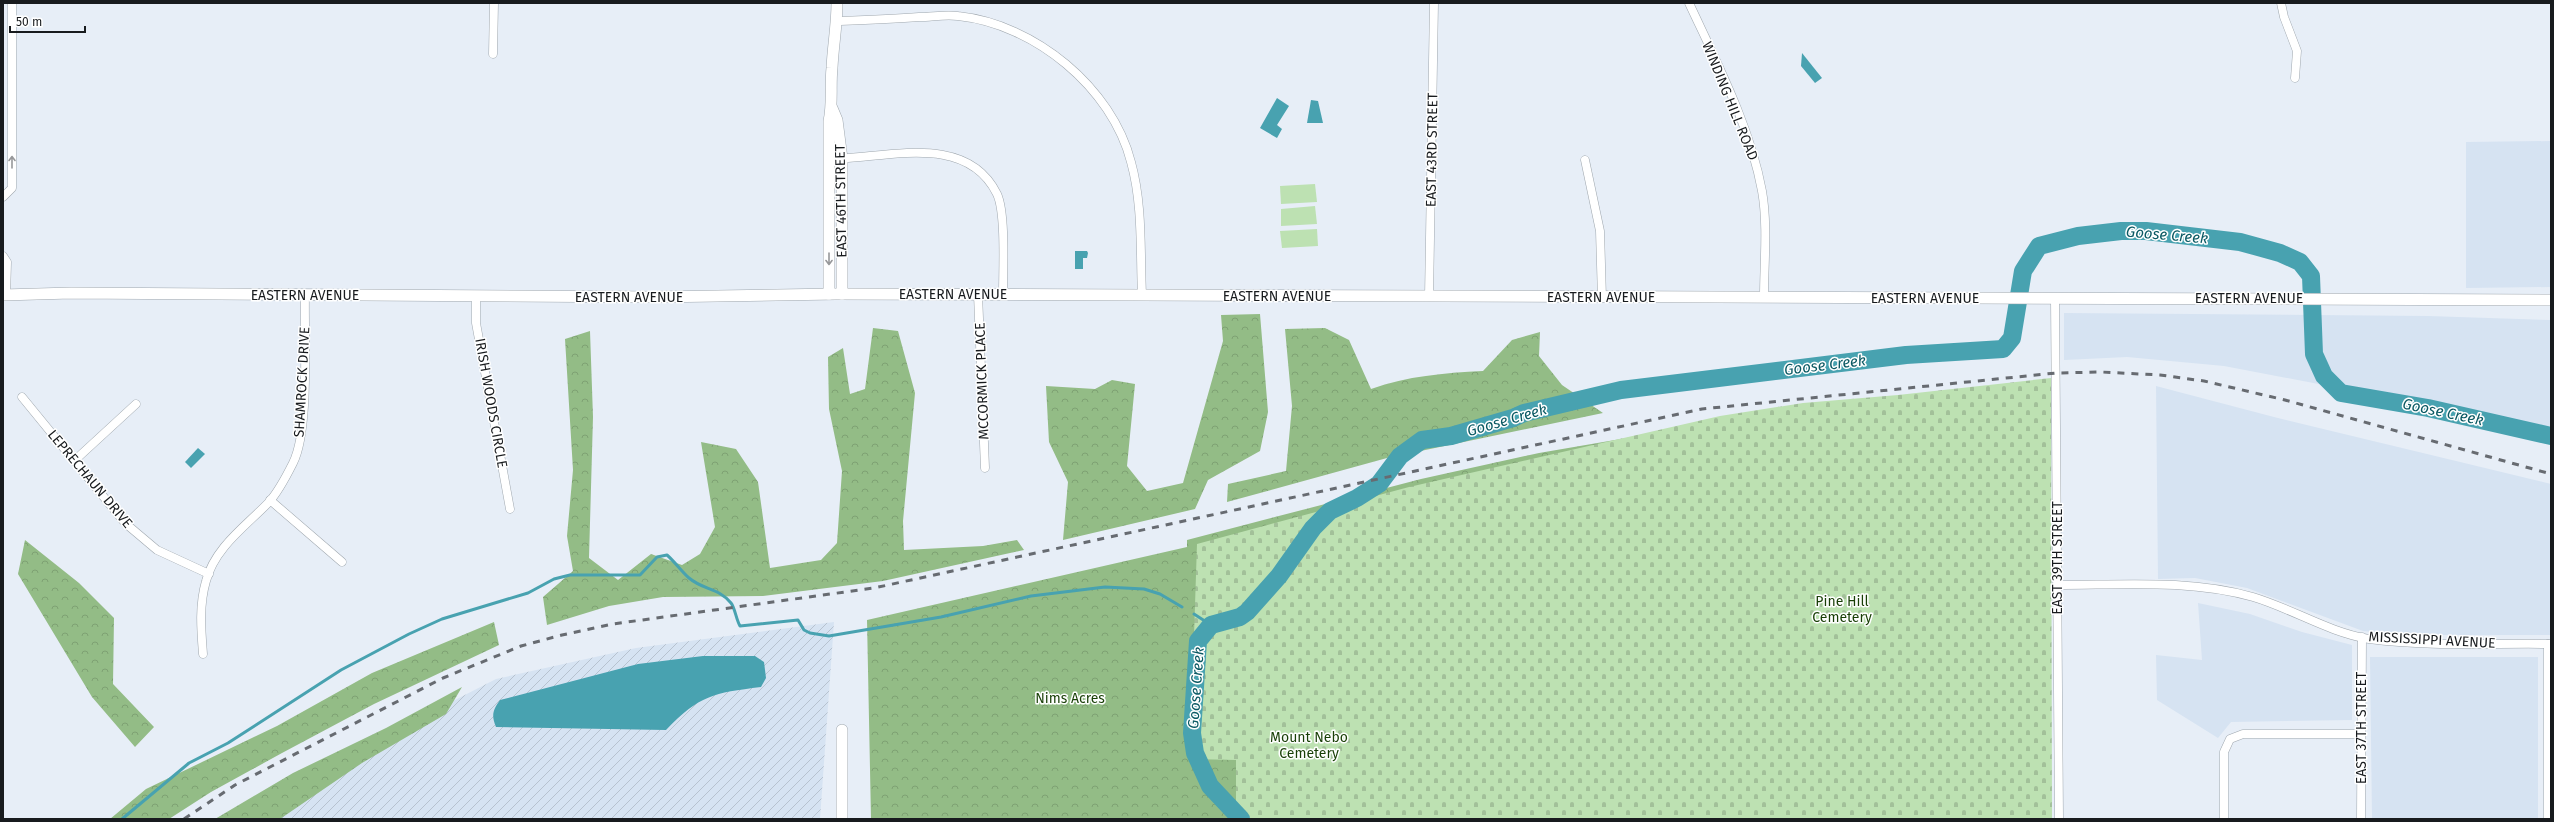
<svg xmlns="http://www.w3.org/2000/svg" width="2554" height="822" font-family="'Fira Sans',sans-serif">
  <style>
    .built { fill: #d6e3f2 }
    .industrial { fill: url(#industrial-furrows) }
    .forest { fill: url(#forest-crowns) }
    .cemetery { fill: url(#cemetery-stones) }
    .pitch { fill: #bde1b2 }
    .water { fill: #48a2b0 }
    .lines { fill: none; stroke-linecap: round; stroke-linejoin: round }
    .stream { stroke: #48a2b0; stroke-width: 3 }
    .river { stroke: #48a2b0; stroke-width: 18 }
    .street-casing { stroke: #9fa7ae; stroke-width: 9 }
    .secondary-casing { stroke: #9fa7ae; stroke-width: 12 }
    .street { stroke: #fff; stroke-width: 8 }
    .secondary { stroke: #fff; stroke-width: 11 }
    .rail { stroke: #676b71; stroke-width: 3; stroke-dasharray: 7 7; stroke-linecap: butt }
    .oneway { stroke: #97989a }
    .labels { text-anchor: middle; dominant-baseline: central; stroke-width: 3; stroke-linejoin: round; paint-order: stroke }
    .street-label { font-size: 14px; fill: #181b1e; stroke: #fff }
    .park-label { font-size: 14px; fill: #183f06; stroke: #fff }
    .water-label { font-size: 15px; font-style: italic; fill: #0a5963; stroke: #fff }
  </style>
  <defs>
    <pattern id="industrial-furrows" width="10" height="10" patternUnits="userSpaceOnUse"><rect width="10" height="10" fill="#d6e3f2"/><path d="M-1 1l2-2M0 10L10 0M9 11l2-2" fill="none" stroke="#b7c2cf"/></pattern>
    <pattern id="forest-crowns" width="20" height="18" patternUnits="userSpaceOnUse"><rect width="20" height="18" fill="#93bc86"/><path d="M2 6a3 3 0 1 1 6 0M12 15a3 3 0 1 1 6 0" fill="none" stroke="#7ea173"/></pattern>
    <pattern id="cemetery-stones" width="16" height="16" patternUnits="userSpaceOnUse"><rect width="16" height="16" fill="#bde1b2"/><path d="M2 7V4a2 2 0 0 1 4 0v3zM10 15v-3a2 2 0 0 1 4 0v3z" fill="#a2c099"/></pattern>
  </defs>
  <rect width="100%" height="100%" fill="#e7eef7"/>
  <g class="built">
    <polygon points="2551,141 2551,287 2466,288 2466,142"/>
    <polygon points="2064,313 2428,316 2551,320 2551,434 2428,405 2224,366 2127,357 2064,360"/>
    <polygon points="2156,386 2274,417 2551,484 2551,635 2403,635 2363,631 2247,588 2195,578 2158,579"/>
    <polygon points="2198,603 2250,614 2302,632 2352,645 2352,720 2231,722 2218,738 2157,700 2156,655 2202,660"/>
    <polygon points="2370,657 2538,657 2538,819 2372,819"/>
  </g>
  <polygon class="industrial" points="834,622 820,819 231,819 256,802 496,679 636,648"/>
  <g class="forest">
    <polygon points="1260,314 1268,412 1260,451 1208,480 1195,509 1063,540 1068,482 1049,442 1046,386 1095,389 1112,380 1135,384 1127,466 1147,491 1183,483 1223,341 1221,315"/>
    <polygon points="873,328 898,331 915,393 903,521 904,550 983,546 1017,540 1024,550 883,581 763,596 663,597 609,606 547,625 543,597 573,571 567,536 573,470 565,339 590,331 593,417 589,558 618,580 651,554 682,565 700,554 715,527 701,442 736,449 758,482 770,568 821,560 837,543 842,471 829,409 828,357 843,348 850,394 865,389"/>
    <path d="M1325 328 1349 340 1371 389C1408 376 1443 373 1483 371L1512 340 1540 332 1539 356 1562 385 1603 413 1387 458 1227 502 1228 484 1286 471 1292 406 1285 329Z"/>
    <polygon points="1679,429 1297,819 871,819 867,620 1187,547 1187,540 1421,479 1539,453"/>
    <polygon points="25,540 79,583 114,618 113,684 154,727 135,747 92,697 18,574"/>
    <polygon points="494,622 499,645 374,704 282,753 211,792 169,819 110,819 146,789 277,726 372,673"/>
    <polygon points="462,687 446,714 362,763 280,819 215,819 293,773 386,728"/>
  </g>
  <polygon class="cemetery" points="2051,378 2052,819 1236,819 1236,760 1190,759 1197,544 1409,487 1720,416 1803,403 1898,395"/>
  <g class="pitch">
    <polygon points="1315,184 1317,202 1281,204 1280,186"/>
    <polygon points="1315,206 1317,224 1281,226 1281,209"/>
    <polygon points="1317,229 1318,246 1282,248 1280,231"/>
  </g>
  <g class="water">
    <polygon points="1802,53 1822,78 1815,83 1801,66"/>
    <polygon points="1277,98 1289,106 1277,125 1282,129 1277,138 1260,128"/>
    <polygon points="1311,100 1318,101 1323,123 1307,123"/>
    <polygon points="1075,251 1087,251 1088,253 1087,258 1083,258 1083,269 1075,269"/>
    <polygon points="198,448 205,454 191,468 185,462"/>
    <path d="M703 656H755L764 662 766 678 761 687C713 693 700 695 666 730L496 727C491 715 493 710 500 700L638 664Z"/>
  </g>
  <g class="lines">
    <g class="stream">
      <polyline points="1194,614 1211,625"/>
      <path d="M122 819 189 763 228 743 341 670 409 634 442 619 528 593 554 579 570 575H640L657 557 667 555C675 562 681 571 689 578 703 590 719 588 731 603 735 608 736 619 740 626L798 620 804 630 810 633 829 636 941 617 1031 596 1105 587 1144 589 1160 594 1182 607"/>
    </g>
    <polyline class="river" points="1241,819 1210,786 1195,753 1192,733 1198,641 1211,625 1240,617 1247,612 1279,576 1313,528 1330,511 1357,498 1379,484 1400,456 1422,440 1451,436 1513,418 1524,413 1621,390 1906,355 2003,349 2012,338 2023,271 2039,246 2078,236 2121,231 2146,231 2240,242 2280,253 2300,262 2311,276 2314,354 2324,376 2341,393 2428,408 2551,436"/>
    <defs>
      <g id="street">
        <path d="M1689 3C1717 63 1750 126 1762 191 1768 225 1764 263 1764 297"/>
        <polyline points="2281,3 2284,17 2297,51 2295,78"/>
        <path d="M837 21C864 20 892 19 919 17 932 17 946 14 958 16 1035 24 1112 88 1131 162 1143 205 1140 251 1142 295"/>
        <polyline points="493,54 494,3"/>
        <path d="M829 159C884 159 966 131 997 194 1006 213 1003 272 1003 294"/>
        <polyline points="1585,160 1600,231 1602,298"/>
        <polyline points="3,197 12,188 12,3"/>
        <polyline points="3,256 7,262 6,296"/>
        <polyline points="978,294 985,468"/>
        <polyline points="476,296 476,323 510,509"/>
        <polyline points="1429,297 1434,3"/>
        <polyline points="2055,298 2059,819"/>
        <polyline points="22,397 125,523 157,550 209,574"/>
        <polyline points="74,461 136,404"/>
        <polyline points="270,500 342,562"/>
        <path d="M2057 585C2122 585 2190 579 2253 597 2293 609 2328 632 2369 639 2429 647 2491 643 2551 644"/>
        <polyline points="2548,644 2548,819"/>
        <path d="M203 654C201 629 199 605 206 581 215 547 246 526 269 502 278 492 287 475 293 463 310 430 304 335 305 295"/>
        <polyline points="2224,819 2224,752 2230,739 2243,734 2361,734"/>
        <polyline points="2361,819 2362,637"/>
      </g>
      <g id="secondary">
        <polyline points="832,108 837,120 842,159 842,294"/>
        <path d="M829 294V121C833 104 830 86 832 68 833 46 837 25 837 3"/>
        <polyline points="3,295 71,293 655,297 836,294 1142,295 2551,300"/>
        <polyline points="842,730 842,819"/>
      </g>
    </defs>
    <use href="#street" class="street-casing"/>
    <use href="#secondary" class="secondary-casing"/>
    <use href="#street" class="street"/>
    <use href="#secondary" class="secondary"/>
    <polyline class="rail" points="184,819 235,785 443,678 521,646 562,635 613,624 874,588 1702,409 2056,373 2101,372 2160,375 2204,381 2285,400 2551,474"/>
  </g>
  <defs><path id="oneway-shaft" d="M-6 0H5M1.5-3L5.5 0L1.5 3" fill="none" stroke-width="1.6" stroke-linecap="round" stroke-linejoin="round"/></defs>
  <g class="oneway">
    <use href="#oneway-shaft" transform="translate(12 162) rotate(-90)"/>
    <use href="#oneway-shaft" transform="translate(829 259) rotate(90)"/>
  </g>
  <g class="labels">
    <g class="street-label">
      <text transform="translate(1730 101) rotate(68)">WINDING HILL ROAD</text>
      <text transform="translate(1432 150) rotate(-89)">EAST 43RD STREET</text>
      <text transform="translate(841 201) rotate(-91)">EAST 46TH STREET</text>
      <text x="953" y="294">EASTERN AVENUE</text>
      <text x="305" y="295">EASTERN AVENUE</text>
      <text x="1277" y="296">EASTERN AVENUE</text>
      <text x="629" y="297">EASTERN AVENUE</text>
      <text x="1601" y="297">EASTERN AVENUE</text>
      <text x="1925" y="298">EASTERN AVENUE</text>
      <text x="2249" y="298">EASTERN AVENUE</text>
      <text transform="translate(982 381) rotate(-92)">MCCORMICK PLACE</text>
      <text transform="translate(302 382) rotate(-87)">SHAMROCK DRIVE</text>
      <text transform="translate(491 403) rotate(80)">IRISH WOODS CIRCLE</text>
      <text transform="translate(90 479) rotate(50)">LEPRECHAUN DRIVE</text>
      <text transform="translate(2057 558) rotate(-90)">EAST 39TH STREET</text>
      <text transform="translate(2432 640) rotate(3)">MISSISSIPPI AVENUE</text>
      <text transform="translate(2361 728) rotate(-90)">EAST 37TH STREET</text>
    </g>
    <g class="park-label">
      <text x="1842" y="601">Pine Hill<tspan x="1842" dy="16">Cemetery</tspan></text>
      <text x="1070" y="698">Nims Acres</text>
      <text x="1309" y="737">Mount Nebo<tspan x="1309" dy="16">Cemetery</tspan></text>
    </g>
    <g class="water-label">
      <text transform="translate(2167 235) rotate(5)">Goose Creek</text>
      <text transform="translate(1825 365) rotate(-7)">Goose Creek</text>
      <text transform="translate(2443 412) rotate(12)">Goose Creek</text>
      <text transform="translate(1507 420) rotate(-16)">Goose Creek</text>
      <text transform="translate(1196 688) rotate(-86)">Goose Creek</text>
    </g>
  </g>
  <rect width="2554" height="822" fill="none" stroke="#181b1e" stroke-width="8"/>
  <path d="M10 26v6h75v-6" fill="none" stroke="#181b1e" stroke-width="2"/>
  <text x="16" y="26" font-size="12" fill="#181b1e" stroke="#ffffff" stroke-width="3" paint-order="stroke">50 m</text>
</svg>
